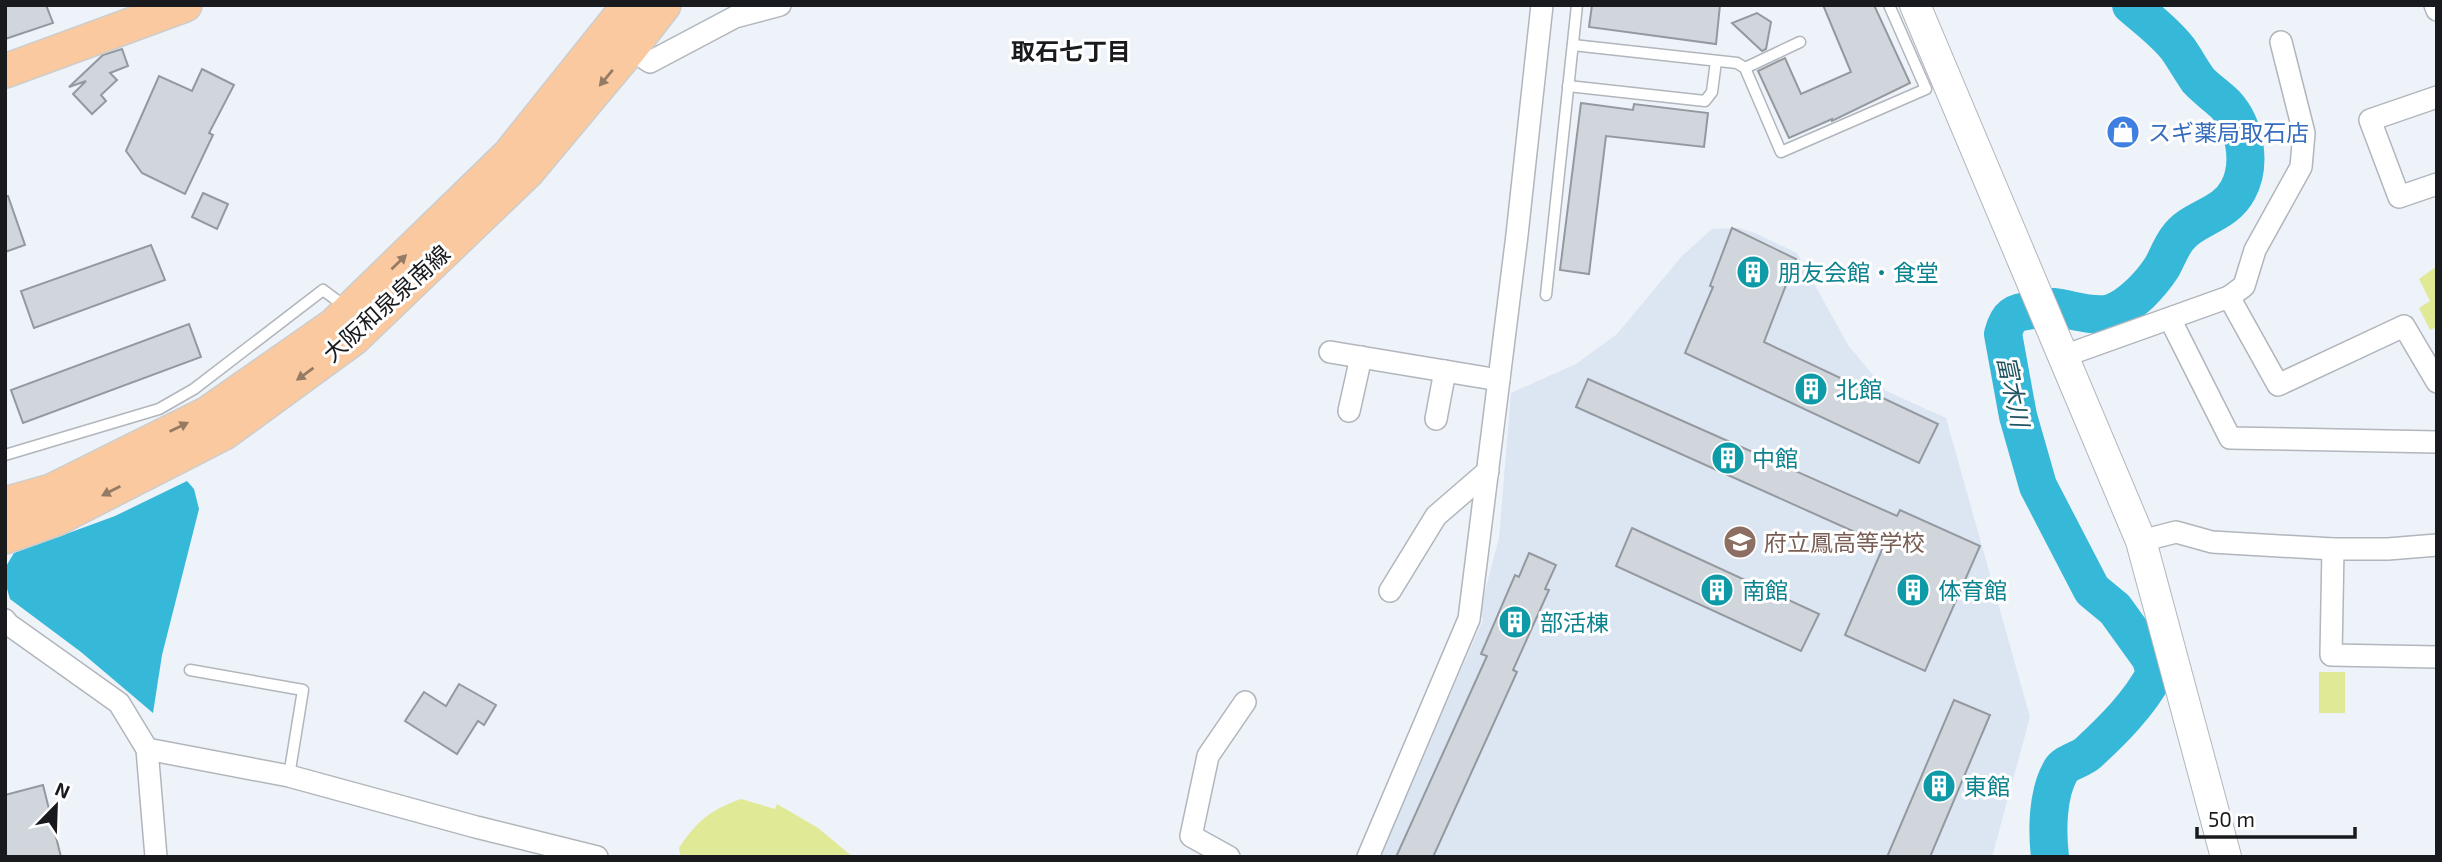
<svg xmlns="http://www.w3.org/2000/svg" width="2442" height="862" font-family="'Exo 2','Noto Sans JP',sans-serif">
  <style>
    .built { fill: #dce5f2 }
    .green { fill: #e0e996 }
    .water { fill: #36b8d9 }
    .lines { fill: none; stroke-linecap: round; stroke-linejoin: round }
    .river { stroke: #36b8d9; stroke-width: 38 }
    .building { fill: #d1d6dd; stroke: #94999f; stroke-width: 2 }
    .lane-casing { stroke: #b1b6bc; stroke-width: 13 }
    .street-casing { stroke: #b1b6bc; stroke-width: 24 }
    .secondary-casing { stroke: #b1b6bc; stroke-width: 32 }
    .primary-casing { stroke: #cccdcd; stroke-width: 36 }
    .lane { stroke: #fff; stroke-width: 10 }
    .street { stroke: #fff; stroke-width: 21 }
    .secondary { stroke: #fff; stroke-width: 30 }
    .primary { stroke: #fbc99f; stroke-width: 33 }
    .oneway { fill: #957a64 }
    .labels { text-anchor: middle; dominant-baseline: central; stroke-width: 6; stroke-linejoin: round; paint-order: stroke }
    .shop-label { font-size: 23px; fill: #366cbe; stroke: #fff; text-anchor: start }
    .culture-label { font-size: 23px; fill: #0d838f; stroke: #fff; text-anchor: start }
    .street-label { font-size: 23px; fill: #191a1d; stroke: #fff }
    .education-label { font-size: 23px; fill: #785e54; stroke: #fff; text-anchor: start }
    .neighbourhood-label { font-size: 24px; font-weight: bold; fill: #191a1d; stroke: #fff }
    .water-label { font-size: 24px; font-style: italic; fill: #1f5362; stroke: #fff }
  </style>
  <rect width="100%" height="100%" fill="#eef2f9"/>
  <polygon class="built" points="1739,228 1755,233 1797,253 1848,345 1886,391 1946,418 2030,717 1992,857 1379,857 1483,620 1480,610 1499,538 1511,393 1576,364 1617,334 1682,256 1712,229"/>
  <g class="green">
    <polygon points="2437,266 2437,327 2430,330 2419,308 2430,301 2419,279"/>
    <rect x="2319" y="672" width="26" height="41"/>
    <path d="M741 799 775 809 777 804 818 828 853 857H681L679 848C697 821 710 810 741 799Z"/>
  </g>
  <polygon class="water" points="187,481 194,489 199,509 162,655 153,713 81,652 10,599 5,582 5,568 14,553 115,516"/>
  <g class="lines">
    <path class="river" d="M2050 857C2047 831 2047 794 2061 770 2066 762 2080 760 2088 753 2113 730 2139 704 2155 674L2151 659 2115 609 2092 590 2038 486 2018 416 2003 334C2008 315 2013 313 2032 310 2039 309 2046 307 2053 307 2071 309 2093 318 2111 313 2131 306 2151 284 2162 267 2167 258 2171 247 2177 239 2192 217 2224 217 2238 190 2252 164 2245 126 2226 105 2217 96 2206 89 2198 80 2191 70 2185 59 2178 49 2165 32 2147 19 2131 5"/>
  </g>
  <g class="building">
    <polygon points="5,5 46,5 53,23 5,39"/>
    <polygon points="1592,5 1720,5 1716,44 1589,27"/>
    <polygon points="1823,5 1874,5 1910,83 1832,121 1832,119 1789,138 1758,71 1785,58 1801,94 1851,72"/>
    <polygon points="1757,13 1771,22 1766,49 1762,51 1732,23"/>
    <polygon points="122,49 128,66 110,73 117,80 101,95 106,101 92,114 73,94 86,81 69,87 103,55"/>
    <polygon points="202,69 234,85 209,133 213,135 185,194 142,173 126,151 159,76 192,91"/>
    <polygon points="1581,103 1633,110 1634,104 1708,113 1704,147 1606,136 1589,274 1560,270"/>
    <polygon points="203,193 228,204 217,229 192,217"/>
    <polygon points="5,196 8,196 25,245 5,252"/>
    <polygon points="1732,228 1796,259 1764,342 1938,424 1919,463 1685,353 1713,287 1710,286"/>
    <polygon points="151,245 165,280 34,328 21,291"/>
    <polygon points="189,324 201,357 23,423 11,390"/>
    <polygon points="1588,379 1897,516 1900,510 1980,546 1925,671 1845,635 1884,545 1576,407"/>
    <polygon points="1632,528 1819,614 1801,651 1616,566"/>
    <polygon points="1529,553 1556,565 1545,589 1549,590 1513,670 1517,672 1433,857 1396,857 1487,656 1481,654 1515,575 1519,577"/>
    <polygon points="459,684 496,705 484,725 478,721 457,754 405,721 424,692 446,706"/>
    <polygon points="1954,700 1990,715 1930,857 1887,857"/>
    <polygon points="43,785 61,857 5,857 5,795"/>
  </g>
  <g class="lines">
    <defs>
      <g id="lane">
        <polyline points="1573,45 1737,63 1745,68 1781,152 1926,89 1889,5"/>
        <polyline points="1745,68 1800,42"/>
        <polyline points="1568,86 1705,101 1712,92 1716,61"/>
        <polyline points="1546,295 1577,5"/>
        <polyline points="5,455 159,409 194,389 323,290 347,308"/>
        <polyline points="190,670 303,690 289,776"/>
      </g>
      <g id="street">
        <polyline points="2435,5 2437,10"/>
        <polyline points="630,49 650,62 735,17 780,5"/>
        <polyline points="2437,97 2370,120 2399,197 2437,184"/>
        <polyline points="2229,297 2278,385 2404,326 2437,382"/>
        <polyline points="2170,319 2230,438 2437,442"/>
        <polyline points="1330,352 1499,380"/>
        <polyline points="2064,356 2229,297 2244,286 2255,250 2301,167 2304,133 2281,42"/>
        <polyline points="1349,411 1361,357"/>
        <polyline points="1436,419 1445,371"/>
        <polyline points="2141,541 2176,532 2212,542 2333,549 2388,549 2437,545"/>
        <polyline points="2333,549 2331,655 2437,657"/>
        <polyline points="1390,591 1436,516 1488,471"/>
        <polyline points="5,620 8,624 119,703 147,749 156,857"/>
        <polyline points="147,749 289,776 476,827 597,857"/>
        <polyline points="1229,857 1191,836 1208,756 1245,702"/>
        <polyline points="1368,857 1469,619 1517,235 1542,5"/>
      </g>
      <polyline id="secondary" points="1915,5 2141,541 2226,857"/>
      <g id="primary">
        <polyline points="5,71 185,5"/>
        <polyline points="5,504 51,491 208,413 334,325 509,155 629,5"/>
        <polyline points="5,537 56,519 224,433 353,339 528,171 630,49 664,5"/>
      </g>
    </defs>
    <use href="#lane" class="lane-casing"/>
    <use href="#street" class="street-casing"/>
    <use href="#secondary" class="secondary-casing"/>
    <use href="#primary" class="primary-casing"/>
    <use href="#lane" class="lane"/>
    <use href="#street" class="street"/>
    <use href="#secondary" class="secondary"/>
    <use href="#primary" class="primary"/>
  </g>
  <defs><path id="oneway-solid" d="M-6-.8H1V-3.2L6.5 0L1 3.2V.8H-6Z" transform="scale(1.75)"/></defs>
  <g class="oneway">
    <use href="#oneway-solid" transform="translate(606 78) rotate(130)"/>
    <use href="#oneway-solid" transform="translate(399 262) rotate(-44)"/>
    <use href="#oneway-solid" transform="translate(305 374) rotate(144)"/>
    <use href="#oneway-solid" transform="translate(179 427) rotate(-26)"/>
    <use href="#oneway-solid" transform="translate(111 491) rotate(153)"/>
  </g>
  <defs>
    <symbol id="shop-disc" viewBox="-11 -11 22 22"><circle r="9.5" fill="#3f7fe0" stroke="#fff"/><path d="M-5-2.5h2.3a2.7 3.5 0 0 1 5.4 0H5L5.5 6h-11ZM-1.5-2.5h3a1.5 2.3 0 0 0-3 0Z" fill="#fff"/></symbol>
    <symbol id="building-disc" viewBox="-11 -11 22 22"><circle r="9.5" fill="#0f9aa8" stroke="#fff"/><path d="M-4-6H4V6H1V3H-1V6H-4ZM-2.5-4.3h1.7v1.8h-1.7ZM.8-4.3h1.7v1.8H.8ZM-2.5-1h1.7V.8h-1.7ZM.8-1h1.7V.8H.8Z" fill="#fff"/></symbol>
    <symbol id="school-disc" viewBox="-11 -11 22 22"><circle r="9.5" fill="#8d6e63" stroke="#fff"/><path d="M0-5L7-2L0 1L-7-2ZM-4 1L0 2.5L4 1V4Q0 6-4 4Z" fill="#fff"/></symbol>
  </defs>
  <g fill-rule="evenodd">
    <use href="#shop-disc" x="2104" y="113" width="38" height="38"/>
    <use href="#building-disc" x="1734" y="253" width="38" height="38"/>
    <use href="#building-disc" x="1792" y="370" width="38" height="38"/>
    <use href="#building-disc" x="1709" y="439" width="38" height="38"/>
    <use href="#school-disc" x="1721" y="523" width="38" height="38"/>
    <use href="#building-disc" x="1698" y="571" width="38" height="38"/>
    <use href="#building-disc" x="1894" y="571" width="38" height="38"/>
    <use href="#building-disc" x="1496" y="603" width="38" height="38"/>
    <use href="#building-disc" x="1920" y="767" width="38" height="38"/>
  </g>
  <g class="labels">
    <g class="shop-label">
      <text x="2148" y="132">スギ薬局取石店</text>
    </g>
    <g class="culture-label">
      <text x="1778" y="272">朋友会館・食堂</text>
      <text x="1836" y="389">北館</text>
      <text x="1752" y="458">中館</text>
      <text x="1742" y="590">南館</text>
      <text x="1938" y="590">体育館</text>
      <text x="1540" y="622">部活棟</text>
      <text x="1964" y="786">東館</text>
    </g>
    <g class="street-label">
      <text transform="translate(386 303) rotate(-42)">大阪和泉泉南線</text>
    </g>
    <g class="education-label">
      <text x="1764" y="542">府立鳳高等学校</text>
    </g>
    <g class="neighbourhood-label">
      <text x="1071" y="50">取石七丁目</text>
    </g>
    <g class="water-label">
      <text transform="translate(2014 391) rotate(78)">富木川</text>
    </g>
  </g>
  <rect width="2442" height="862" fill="none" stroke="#191a1d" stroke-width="14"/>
  <g transform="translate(56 806) rotate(23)" stroke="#ffffff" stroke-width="5" paint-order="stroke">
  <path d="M0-5L12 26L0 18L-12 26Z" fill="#191a1d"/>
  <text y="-10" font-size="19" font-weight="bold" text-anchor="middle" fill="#191a1d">N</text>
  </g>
  <path d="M2197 827v10h158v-10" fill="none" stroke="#191a1d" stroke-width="3.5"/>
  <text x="2208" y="827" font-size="21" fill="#191a1d" stroke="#ffffff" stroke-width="5" paint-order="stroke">50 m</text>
</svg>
